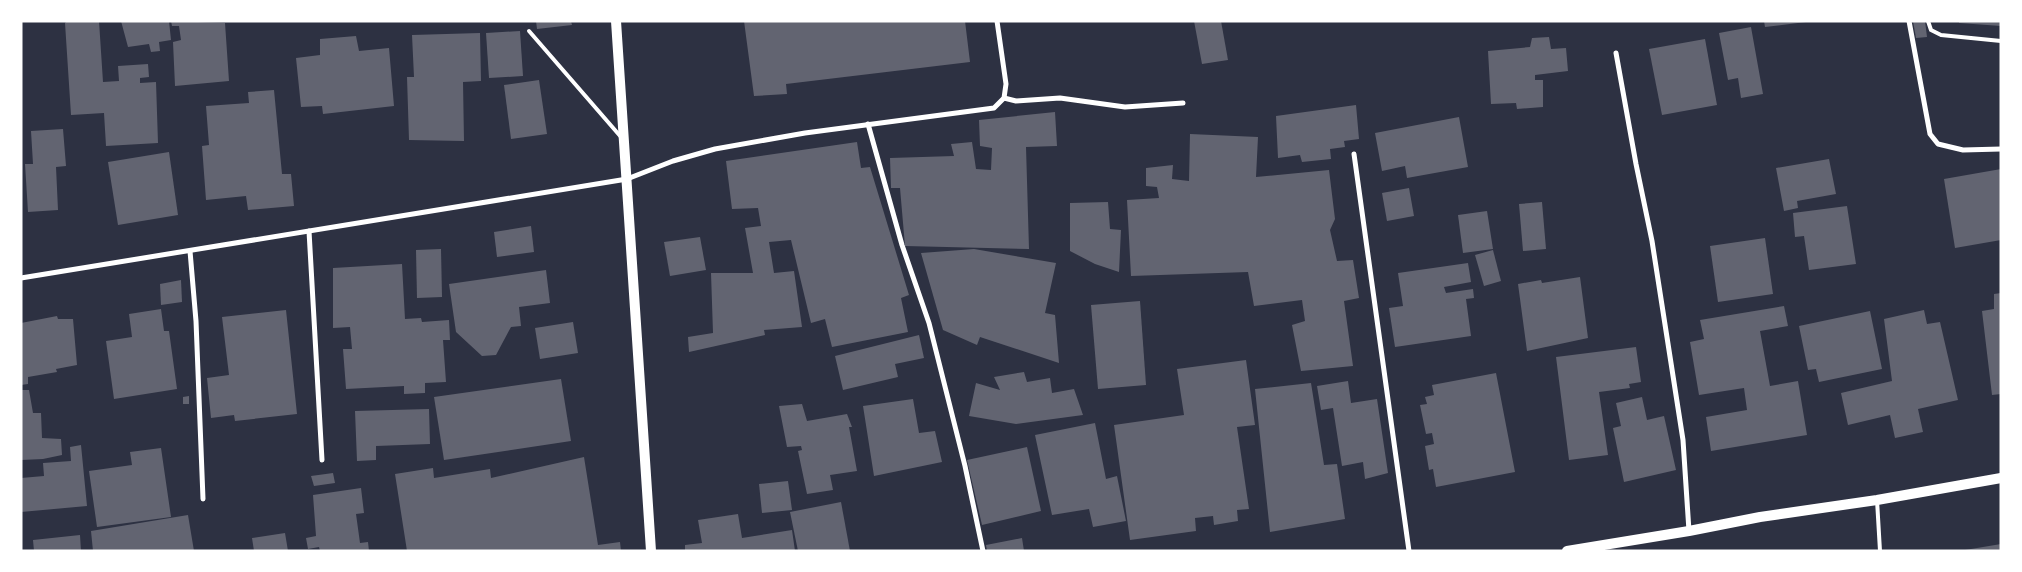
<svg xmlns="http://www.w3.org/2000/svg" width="2022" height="572" font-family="'Public Sans',sans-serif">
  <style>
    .building { fill: #626471 }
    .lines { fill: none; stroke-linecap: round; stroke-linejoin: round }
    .service { stroke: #fff; stroke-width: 4 }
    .minor { stroke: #fff; stroke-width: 5 }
    .secondary { stroke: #fff; stroke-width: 10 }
  </style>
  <rect width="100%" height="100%" fill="#2d3142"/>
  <g class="building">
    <polygon points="67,21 99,21 103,82 119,81 118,66 148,64 149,77 140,78 140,83 156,82 158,143 106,146 104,113 71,115 65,23"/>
    <polygon points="121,21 169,21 171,40 159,42 160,51 151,52 149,44 128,47"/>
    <polygon points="171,21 225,23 229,81 175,86 173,42 181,40 179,26 172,26"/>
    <polygon points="536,21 571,21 572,25 537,29"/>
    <polygon points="744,21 965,21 970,62 786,84 787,94 754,96"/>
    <polygon points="1194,21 1221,21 1228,60 1202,64"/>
    <polygon points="1764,21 1806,21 1806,22 1765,27"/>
    <polygon points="1913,21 1925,21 1927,37 1916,38"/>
    <polygon points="1959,21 2001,21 2001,26 1959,23"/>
    <polygon points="1751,27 1763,94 1741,98 1738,78 1728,80 1719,33"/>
    <polygon points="520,31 523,76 489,78 486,33"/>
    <polygon points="480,33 481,81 463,82 464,141 409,140 407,77 414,77 412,35"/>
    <polygon points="356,36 359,51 389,48 394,106 323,114 322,106 301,107 296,58 320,55 320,39"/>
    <polygon points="1549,37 1551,49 1566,48 1568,71 1535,75 1535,80 1543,80 1543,107 1517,109 1516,103 1491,104 1488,51 1530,47 1532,38"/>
    <polygon points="1705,39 1717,105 1662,115 1649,49"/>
    <polygon points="539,80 547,134 511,139 504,85"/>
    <polygon points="274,90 282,174 291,174 294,206 248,210 246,196 206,200 202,146 209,145 206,106 249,103 248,92"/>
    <polygon points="1356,105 1359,139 1344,141 1345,147 1330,149 1331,159 1302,162 1300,155 1278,158 1276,116"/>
    <polygon points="1055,112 1057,146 1026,147 1029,249 905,246 900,188 891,188 890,158 954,156 951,144 972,142 976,169 991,170 992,148 980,146 979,120"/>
    <polygon points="1459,117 1468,167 1407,178 1405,166 1382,171 1375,133"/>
    <polygon points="63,129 66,166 56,167 58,210 28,212 25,164 33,164 31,131"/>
    <polygon points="1190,134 1258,137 1256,177 1329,170 1335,219 1330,230 1337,261 1353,260 1359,298 1344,301 1353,366 1301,371 1292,325 1305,321 1302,300 1254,306 1248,272 1131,276 1127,200 1159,198 1157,187 1146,186 1146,168 1173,165 1172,179 1189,181"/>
    <polygon points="857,142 861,168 870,167 909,295 901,298 908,332 832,347 825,319 811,323 791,240 769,242 774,273 794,271 802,327 764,330 765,335 689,352 688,337 713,333 711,273 753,273 745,228 761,226 758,208 732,209 726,161"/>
    <polygon points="169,152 178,215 118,225 108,162"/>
    <polygon points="1829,159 1836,194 1797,201 1798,208 1784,211 1776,168"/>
    <polygon points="2001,169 2001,240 1955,248 1944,179"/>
    <polygon points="1409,188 1414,216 1387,221 1382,193"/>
    <polygon points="1108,202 1110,229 1121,230 1119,272 1095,264 1070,251 1070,203"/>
    <polygon points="1542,202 1546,249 1523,251 1519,204"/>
    <polygon points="1847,206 1856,264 1809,270 1804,236 1795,237 1793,213"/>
    <polygon points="1487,211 1493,249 1463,253 1458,215"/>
    <polygon points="531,226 534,252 497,257 494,232"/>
    <polygon points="700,237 706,270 670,276 664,242"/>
    <polygon points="1765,238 1773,294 1718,302 1710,246"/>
    <polygon points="441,249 442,297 417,298 416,250"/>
    <polygon points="974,249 1056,263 1045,313 1055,315 1059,363 980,337 977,345 943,330 921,253"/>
    <polygon points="1493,250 1501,281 1484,286 1475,255"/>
    <polygon points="1468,263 1471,282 1444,287 1446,293 1473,289 1474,298 1466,299 1471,336 1395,347 1389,308 1403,306 1398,273"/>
    <polygon points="402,264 405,319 421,318 422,322 449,320 450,340 443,340 446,382 425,383 425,393 404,394 404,386 346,389 343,349 352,349 350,327 333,328 333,268"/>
    <polygon points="546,270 550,303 519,307 521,326 511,327 496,355 482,356 456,332 449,284"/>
    <polygon points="1580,277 1588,338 1527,351 1518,284 1541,280 1542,283"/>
    <polygon points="181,280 182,302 161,305 160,284"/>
    <polygon points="2001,293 2001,394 1992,395 1982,311 1994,309 1994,294"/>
    <polygon points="1140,301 1146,385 1098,389 1091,305"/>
    <polygon points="1784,306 1788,326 1760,331 1770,386 1798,381 1807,435 1711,451 1706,417 1747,410 1744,388 1699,395 1690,342 1704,339 1700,320"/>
    <polygon points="161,309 164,331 169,331 177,389 114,399 106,341 132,337 129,314"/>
    <polygon points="286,310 297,414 235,421 234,415 211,418 207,378 229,375 222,317"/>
    <polygon points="1924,310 1927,324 1940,322 1958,400 1918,409 1923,432 1895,438 1890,415 1848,425 1841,393 1892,381 1884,319"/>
    <polygon points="1870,311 1882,369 1819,382 1816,369 1808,370 1799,326"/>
    <polygon points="57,316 58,319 73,319 77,365 56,369 57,372 28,377 28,384 21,385 21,323"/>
    <polygon points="573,322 578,353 540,359 535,328"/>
    <polygon points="919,335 924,358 895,364 898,377 843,390 835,356"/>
    <polygon points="1636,347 1641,382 1629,384 1630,388 1599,392 1608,455 1569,460 1556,357"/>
    <polygon points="1246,360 1255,425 1237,427 1249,509 1237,510 1238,521 1214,525 1213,516 1195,518 1196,531 1130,540 1114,425 1184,415 1177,369"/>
    <polygon points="1024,372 1027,382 1050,378 1052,393 1074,389 1083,415 1016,424 969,416 976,383 1000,390 994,377"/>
    <polygon points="1496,373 1515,472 1436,487 1433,469 1429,470 1425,446 1434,444 1432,433 1426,434 1420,405 1427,404 1425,397 1434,395 1432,385"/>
    <polygon points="561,379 571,441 444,460 434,397"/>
    <polygon points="1348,381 1351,403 1377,399 1388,473 1365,479 1363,462 1342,466 1333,408 1321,410 1317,386"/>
    <polygon points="1311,383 1324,465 1337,464 1345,519 1270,532 1255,389"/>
    <polygon points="21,390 29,390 33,413 41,413 42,438 61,439 62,455 43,459 21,460"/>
    <polygon points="189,396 189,404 183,404 183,397"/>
    <polygon points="1642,397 1647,420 1664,416 1676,470 1624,482 1613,428 1621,426 1616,403"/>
    <polygon points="913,399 919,433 935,431 942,462 874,476 863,406"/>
    <polygon points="802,404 807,421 847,414 852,427 849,427 857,471 830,475 833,490 807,494 798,451 802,450 801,446 787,447 779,406"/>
    <polygon points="429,409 430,444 376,446 376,460 357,461 355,411"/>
    <polygon points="1095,423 1106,479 1117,476 1126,521 1093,527 1089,509 1052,515 1035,435"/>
    <polygon points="81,445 87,506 21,512 21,478 44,476 43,463 71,461 70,447"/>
    <polygon points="1027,447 1041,511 982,525 967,460"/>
    <polygon points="161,448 171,517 97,527 89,471 132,465 130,452"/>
    <polygon points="584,457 598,545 620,542 621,551 407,551 395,474 433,468 434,478 490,469 491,478"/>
    <polygon points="333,473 335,483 314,486 311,476"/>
    <polygon points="788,481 792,510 762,513 759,484"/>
    <polygon points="361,488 364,513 356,514 360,543 368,542 369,551 320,551 319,547 308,549 306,538 316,536 313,495"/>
    <polygon points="841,502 850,551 798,551 790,512"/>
    <polygon points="738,514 742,538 792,530 795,551 685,551 685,545 702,543 698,520"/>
    <polygon points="188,515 194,551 93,551 91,531"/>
    <polygon points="285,533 288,551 254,551 252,538"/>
    <polygon points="80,535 81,551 34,551 33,540"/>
    <polygon points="1022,538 1024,551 987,551 986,545"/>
    <polygon points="2001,544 2001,551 1966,551 1965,550"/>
  </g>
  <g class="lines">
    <g class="service">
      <polyline points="1928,21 1931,30 1941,35 2001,41"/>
      <polyline points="529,31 621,137"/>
      <polyline points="1877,500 1880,551"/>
    </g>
    <g class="minor">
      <polyline points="1909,21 1930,134 1938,144 1963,150 2001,149"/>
      <polyline points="1616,53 1636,164 1652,241 1683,440 1689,531"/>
      <polyline points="1004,98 1016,101 1060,98 1125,107 1183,103"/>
      <polyline points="868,124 902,245 929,323 965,466 983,551"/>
      <polyline points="1354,154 1409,551"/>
      <polyline points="309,231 322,460"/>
      <polyline points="190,251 196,321 203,499"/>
      <polyline points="21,278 627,179 673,161 715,149 805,133 994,108 1004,98 1006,84 997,21"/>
    </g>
    <g class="secondary">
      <polyline points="616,21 651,551"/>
      <polyline points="1567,551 1689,531 1760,517 1877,500 2001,478"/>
    </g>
  </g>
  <rect width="2022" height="572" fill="none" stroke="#ffffff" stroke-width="45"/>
</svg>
